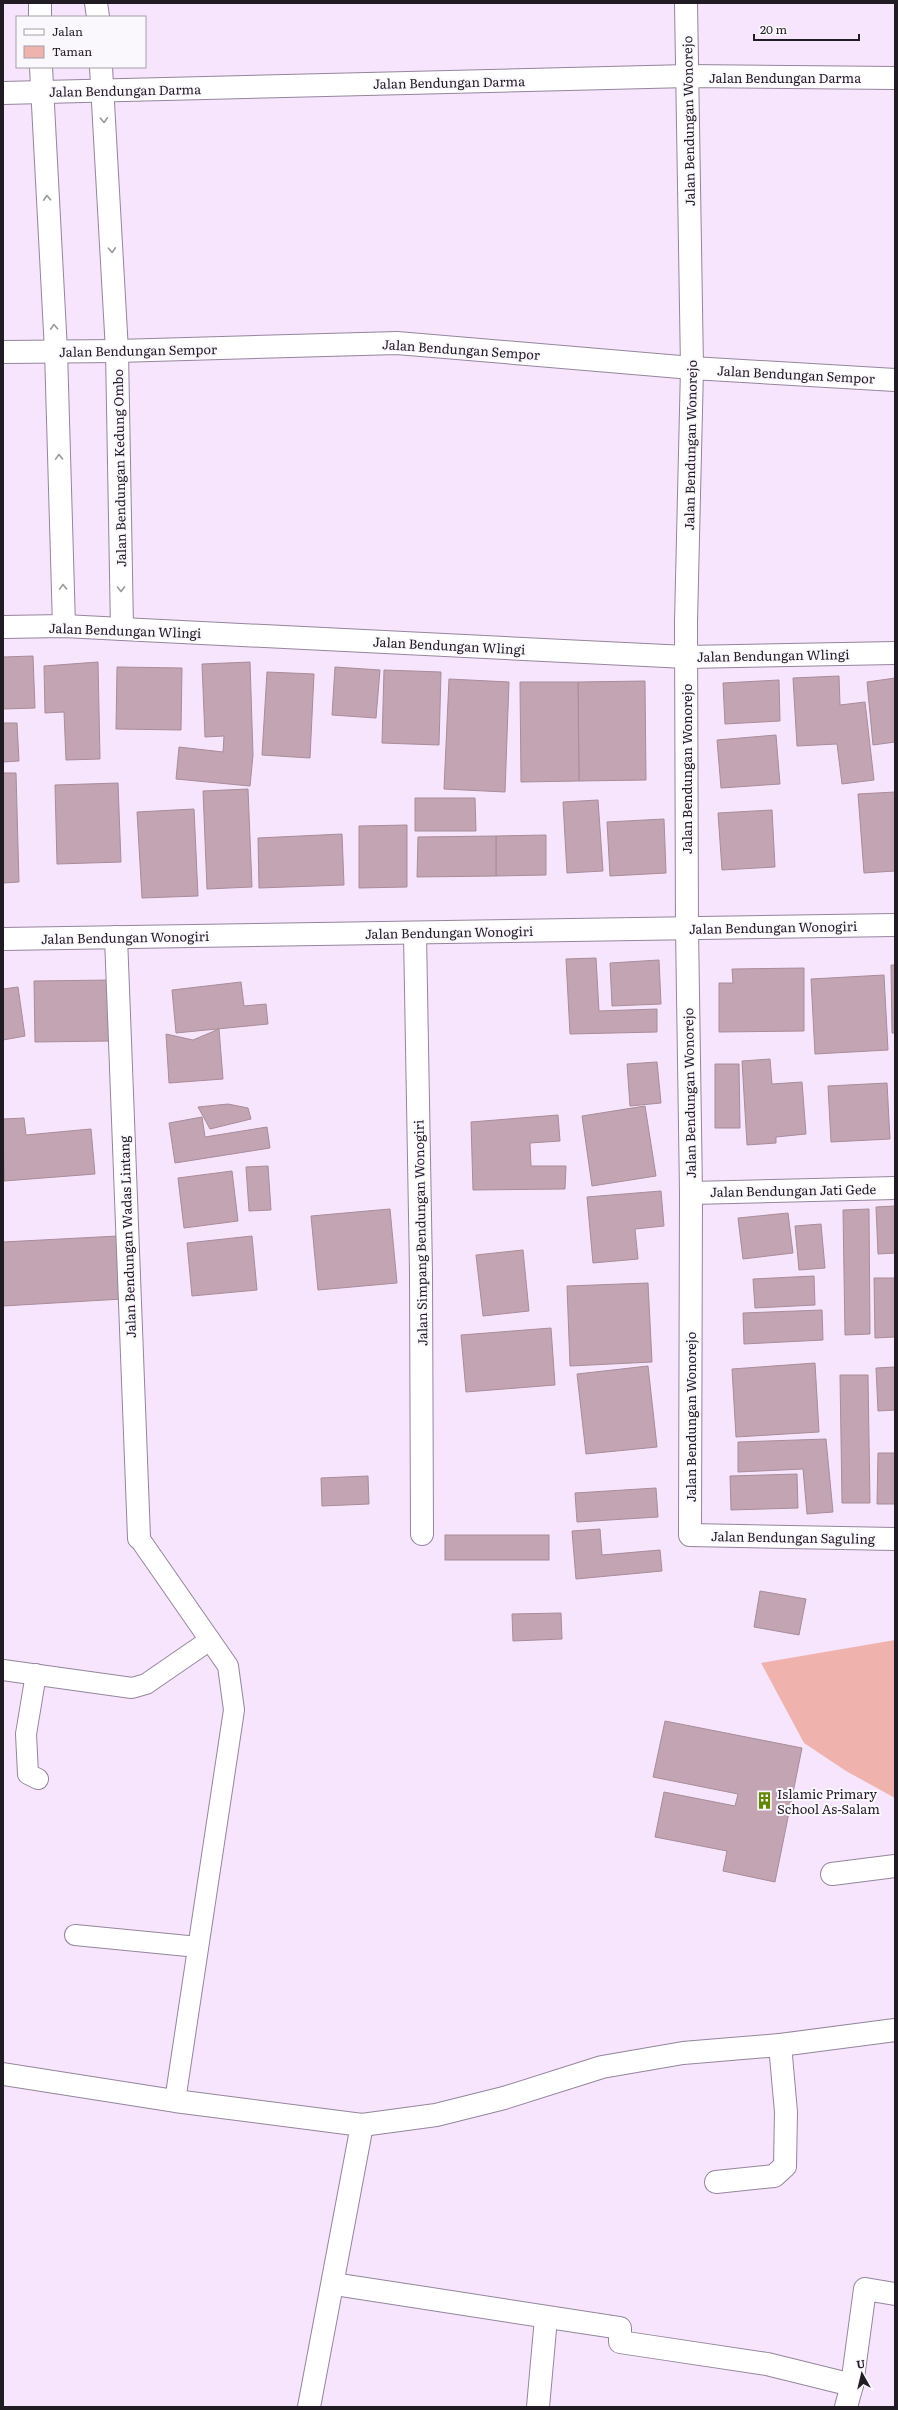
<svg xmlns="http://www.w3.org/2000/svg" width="898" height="2410" font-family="Literata,serif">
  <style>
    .green { fill: #efb2ad }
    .building { fill: #c2a4b2; stroke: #a98c98 }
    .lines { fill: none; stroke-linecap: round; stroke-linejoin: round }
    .lane-casing { stroke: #95859c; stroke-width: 22 }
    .street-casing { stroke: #95859c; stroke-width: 24 }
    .lane { stroke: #fff; stroke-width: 20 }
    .street { stroke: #fff; stroke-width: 22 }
    .oneway { stroke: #9b989c }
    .labels { text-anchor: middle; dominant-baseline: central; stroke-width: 4; stroke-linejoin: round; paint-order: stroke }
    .street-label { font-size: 13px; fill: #211b24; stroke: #fbf8fd }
    .poi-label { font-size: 13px; fill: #211b24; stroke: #fbf8fd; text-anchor: start }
  </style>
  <rect width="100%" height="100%" fill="#f7e5fe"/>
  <polygon class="green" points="895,1640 895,1798 846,1771 804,1743 761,1663"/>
  <g class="building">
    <polygon points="33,656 35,708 3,709 3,657"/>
    <polygon points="98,662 100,759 66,760 64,712 45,713 44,666"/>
    <polygon points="250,662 253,755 250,786 176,779 179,747 223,752 224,736 205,737 202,664"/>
    <polygon points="117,667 182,668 181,730 116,729"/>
    <polygon points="335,667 380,670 376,718 332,715"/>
    <polygon points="384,670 441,672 439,745 382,743"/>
    <polygon points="267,672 314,674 310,758 262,755"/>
    <polygon points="839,676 840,705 865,702 874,780 842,784 837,744 797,746 793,678"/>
    <polygon points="895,678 895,742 873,745 867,682"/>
    <polygon points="449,679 509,682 505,792 444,789"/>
    <polygon points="779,680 780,721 725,724 723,683"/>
    <polygon points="645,681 646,780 579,781 578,682"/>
    <polygon points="520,682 578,682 579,781 521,782"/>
    <polygon points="3,723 17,723 19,761 3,762"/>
    <polygon points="776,735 780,784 721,788 717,740"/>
    <polygon points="3,773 16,773 19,882 3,883"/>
    <polygon points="118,783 121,862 57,864 55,785"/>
    <polygon points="248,789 252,887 207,889 203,791"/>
    <polygon points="895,792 895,871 864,873 858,794"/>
    <polygon points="415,798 475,798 476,831 415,831"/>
    <polygon points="598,800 603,871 567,873 563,802"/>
    <polygon points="194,809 198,896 142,898 137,812"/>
    <polygon points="772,810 775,867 722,870 718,813"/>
    <polygon points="664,819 666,873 610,876 607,822"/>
    <polygon points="407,825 407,887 359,888 359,826"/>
    <polygon points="342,834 344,885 259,888 258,838"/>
    <polygon points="546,835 546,875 496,876 496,836"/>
    <polygon points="496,836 496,876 417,877 418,837"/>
    <polygon points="596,958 599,1011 657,1009 657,1032 570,1034 566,959"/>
    <polygon points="659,960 661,1004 612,1006 610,963"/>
    <polygon points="891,965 895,965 895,1033 892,1033"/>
    <polygon points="804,968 804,1031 719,1032 719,983 733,983 732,969"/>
    <polygon points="884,975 888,1050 815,1054 811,979"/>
    <polygon points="111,980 111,1041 35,1042 34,981"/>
    <polygon points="241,982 244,1006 266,1004 268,1024 176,1033 172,990"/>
    <polygon points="18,987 25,1036 3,1040 3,989"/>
    <polygon points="219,1029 223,1079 169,1083 166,1034 193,1040"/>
    <polygon points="770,1059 772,1084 802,1082 806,1134 776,1137 776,1143 747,1145 742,1061"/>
    <polygon points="657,1062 661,1103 630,1106 627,1064"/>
    <polygon points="715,1064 739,1064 740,1128 715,1128"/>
    <polygon points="887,1083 890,1139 831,1142 828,1086"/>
    <polygon points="228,1104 248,1108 251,1119 210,1129 198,1107"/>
    <polygon points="645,1106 656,1176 592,1186 582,1116"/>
    <polygon points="558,1115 560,1141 530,1143 531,1166 566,1166 565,1189 473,1190 471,1122"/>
    <polygon points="202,1117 205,1137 267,1127 270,1148 175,1163 169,1123"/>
    <polygon points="24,1118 26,1135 91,1129 95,1174 4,1181 3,1119"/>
    <polygon points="268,1166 271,1210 249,1211 246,1167"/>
    <polygon points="232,1171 238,1221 184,1228 178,1178"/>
    <polygon points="661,1191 664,1226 635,1229 638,1259 593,1263 587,1197"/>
    <polygon points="895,1206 895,1253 878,1254 876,1207"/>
    <polygon points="390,1209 397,1283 318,1290 311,1216"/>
    <polygon points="869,1209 870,1334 845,1335 843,1210"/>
    <polygon points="788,1213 793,1253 743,1259 738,1218"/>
    <polygon points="821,1224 825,1268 799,1270 795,1226"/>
    <polygon points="118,1236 122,1299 3,1306 3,1242"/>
    <polygon points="252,1236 257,1290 192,1296 187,1243"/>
    <polygon points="523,1250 529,1311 483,1316 476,1255"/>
    <polygon points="814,1276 815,1305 755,1308 753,1279"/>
    <polygon points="874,1278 895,1278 895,1337 875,1338"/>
    <polygon points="648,1283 652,1362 570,1366 567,1286"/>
    <polygon points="822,1310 823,1340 744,1344 743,1313"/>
    <polygon points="551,1328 555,1385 466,1392 461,1335"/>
    <polygon points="815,1363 819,1432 736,1437 732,1369"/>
    <polygon points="648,1366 657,1447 586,1454 577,1374"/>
    <polygon points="895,1367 895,1410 878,1411 876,1368"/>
    <polygon points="840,1375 868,1375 870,1503 842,1503"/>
    <polygon points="826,1439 833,1512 807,1514 803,1469 738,1472 738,1442"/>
    <polygon points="878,1453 895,1453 895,1504 877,1504"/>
    <polygon points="797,1474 798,1508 731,1510 730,1476"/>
    <polygon points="368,1476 369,1504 322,1506 321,1478"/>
    <polygon points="656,1488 658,1517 577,1522 575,1493"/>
    <polygon points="600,1529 602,1555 660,1550 662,1571 576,1579 572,1531"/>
    <rect x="445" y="1535" width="104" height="25"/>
    <polygon points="760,1591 806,1599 799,1635 754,1627"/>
    <polygon points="561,1613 562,1639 513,1641 512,1614"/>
    <polygon points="665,1721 802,1748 775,1882 723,1871 727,1851 655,1837 664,1792 735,1806 738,1794 653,1777"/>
  </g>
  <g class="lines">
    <defs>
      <g id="lane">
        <polyline points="139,1538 228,1666 234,1710 175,2101"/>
        <polyline points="3,1670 132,1688 146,1684 210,1640"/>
        <polyline points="36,1674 26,1734 28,1774 38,1779"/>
        <polyline points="75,1935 198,1947"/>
      </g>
      <g id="street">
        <polyline points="40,3 40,17"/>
        <polyline points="96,3 98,17"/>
        <polyline points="686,3 692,368 686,622 687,928 691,1193 690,1535 895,1539"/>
        <polyline points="41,67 56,351 64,626"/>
        <polyline points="101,67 117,351 122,629"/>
        <polyline points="3,93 688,76 895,78"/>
        <polyline points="3,352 117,351 397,343 692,368 895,380"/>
        <polyline points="3,627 64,626 122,629 686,657 895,653"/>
        <polyline points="415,933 421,1272 422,1534"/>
        <polyline points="116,937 139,1538"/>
        <polyline points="3,939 895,925"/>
        <polyline points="691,1193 895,1188"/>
        <polyline points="832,1874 895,1866"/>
        <polyline points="3,2074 175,2101 362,2125 309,2407"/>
        <polyline points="362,2125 436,2115 504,2098 602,2067 683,2053 780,2045 895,2030"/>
        <polyline points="716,2182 774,2176 785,2166 786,2112 780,2045"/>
        <polyline points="334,2284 620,2328 620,2342 767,2364 852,2385"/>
        <polyline points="538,2407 546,2318"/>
        <polyline points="846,2407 852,2385 865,2289 895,2294"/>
      </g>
    </defs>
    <use href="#lane" class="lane-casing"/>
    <use href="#street" class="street-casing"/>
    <use href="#lane" class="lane"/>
    <use href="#street" class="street"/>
  </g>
  <defs><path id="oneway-chevron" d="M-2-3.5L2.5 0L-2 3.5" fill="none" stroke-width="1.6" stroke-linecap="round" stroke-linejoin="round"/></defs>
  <g class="oneway">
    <use href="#oneway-chevron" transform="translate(104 120) rotate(87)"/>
    <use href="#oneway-chevron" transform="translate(47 198) rotate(-93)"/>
    <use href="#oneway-chevron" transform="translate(112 250) rotate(87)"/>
    <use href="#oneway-chevron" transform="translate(54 327) rotate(-93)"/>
    <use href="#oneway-chevron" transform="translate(59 457) rotate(-92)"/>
    <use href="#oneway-chevron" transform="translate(63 587) rotate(-92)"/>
    <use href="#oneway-chevron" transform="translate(121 589) rotate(89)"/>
  </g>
  <defs>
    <symbol id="building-bare" viewBox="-9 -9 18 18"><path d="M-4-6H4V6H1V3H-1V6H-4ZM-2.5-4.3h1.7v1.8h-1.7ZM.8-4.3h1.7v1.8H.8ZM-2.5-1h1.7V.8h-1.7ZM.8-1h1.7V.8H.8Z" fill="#638605" stroke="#fbf8fd" stroke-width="2.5" paint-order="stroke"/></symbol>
  </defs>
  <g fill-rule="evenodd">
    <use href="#building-bare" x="752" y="1788" width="25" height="25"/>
  </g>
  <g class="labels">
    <g class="street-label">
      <text x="785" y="77">Jalan Bendungan Darma</text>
      <text transform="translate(449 82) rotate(-1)">Jalan Bendungan Darma</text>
      <text transform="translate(125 90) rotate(-1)">Jalan Bendungan Darma</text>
      <text transform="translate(688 121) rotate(-91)">Jalan Bendungan Wonorejo</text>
      <text transform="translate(461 349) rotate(4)">Jalan Bendungan Sempor</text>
      <text transform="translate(138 350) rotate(-1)">Jalan Bendungan Sempor</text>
      <text transform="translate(796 374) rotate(3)">Jalan Bendungan Sempor</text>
      <text transform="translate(690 445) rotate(-89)">Jalan Bendungan Wonorejo</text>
      <text transform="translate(119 468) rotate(-91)">Jalan Bendungan Kedung Ombo</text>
      <text transform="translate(125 630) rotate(2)">Jalan Bendungan Wlingi</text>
      <text transform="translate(449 645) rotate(3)">Jalan Bendungan Wlingi</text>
      <text transform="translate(773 655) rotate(-1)">Jalan Bendungan Wlingi</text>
      <text transform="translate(686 769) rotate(-90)">Jalan Bendungan Wonorejo</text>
      <text transform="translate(773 927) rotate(-1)">Jalan Bendungan Wonogiri</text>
      <text transform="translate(449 932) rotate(-1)">Jalan Bendungan Wonogiri</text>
      <text transform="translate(125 937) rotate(-1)">Jalan Bendungan Wonogiri</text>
      <text transform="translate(689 1093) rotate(-91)">Jalan Bendungan Wonorejo</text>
      <text transform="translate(793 1190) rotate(-1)">Jalan Bendungan Jati Gede</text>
      <text transform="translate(420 1233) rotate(-91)">Jalan Simpang Bendungan Wonogiri</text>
      <text transform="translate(127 1237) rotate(-92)">Jalan Bendungan Wadas Lintang</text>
      <text transform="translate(690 1417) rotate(-90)">Jalan Bendungan Wonorejo</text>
      <text transform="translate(793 1537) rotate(1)">Jalan Bendungan Saguling</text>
    </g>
    <g class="poi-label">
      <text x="777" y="1793">Islamic Primary<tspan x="777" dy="15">School As-Salam</tspan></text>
    </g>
  </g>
  <rect width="898" height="2410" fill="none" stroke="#211b24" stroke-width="8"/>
  <rect x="16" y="16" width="130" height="52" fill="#fbf8fd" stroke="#a4a0a6"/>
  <rect x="24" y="29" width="20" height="6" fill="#ffffff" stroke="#a4a0a6"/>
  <text x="52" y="36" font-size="12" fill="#211b24">Jalan</text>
  <rect x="24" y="46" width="20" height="12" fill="#efb2ad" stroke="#a4a0a6"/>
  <text x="52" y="56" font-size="12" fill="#211b24">Taman</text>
  <g transform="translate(862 2374) rotate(352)" stroke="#fbf8fd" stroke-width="3" paint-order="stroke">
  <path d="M0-3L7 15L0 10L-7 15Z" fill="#211b24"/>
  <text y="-6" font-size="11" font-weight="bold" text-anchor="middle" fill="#211b24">U</text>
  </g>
  <path d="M754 34v6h105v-6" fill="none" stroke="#211b24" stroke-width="2"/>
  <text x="760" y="34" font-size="12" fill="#211b24" stroke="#fbf8fd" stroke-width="3" paint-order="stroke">20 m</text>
</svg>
